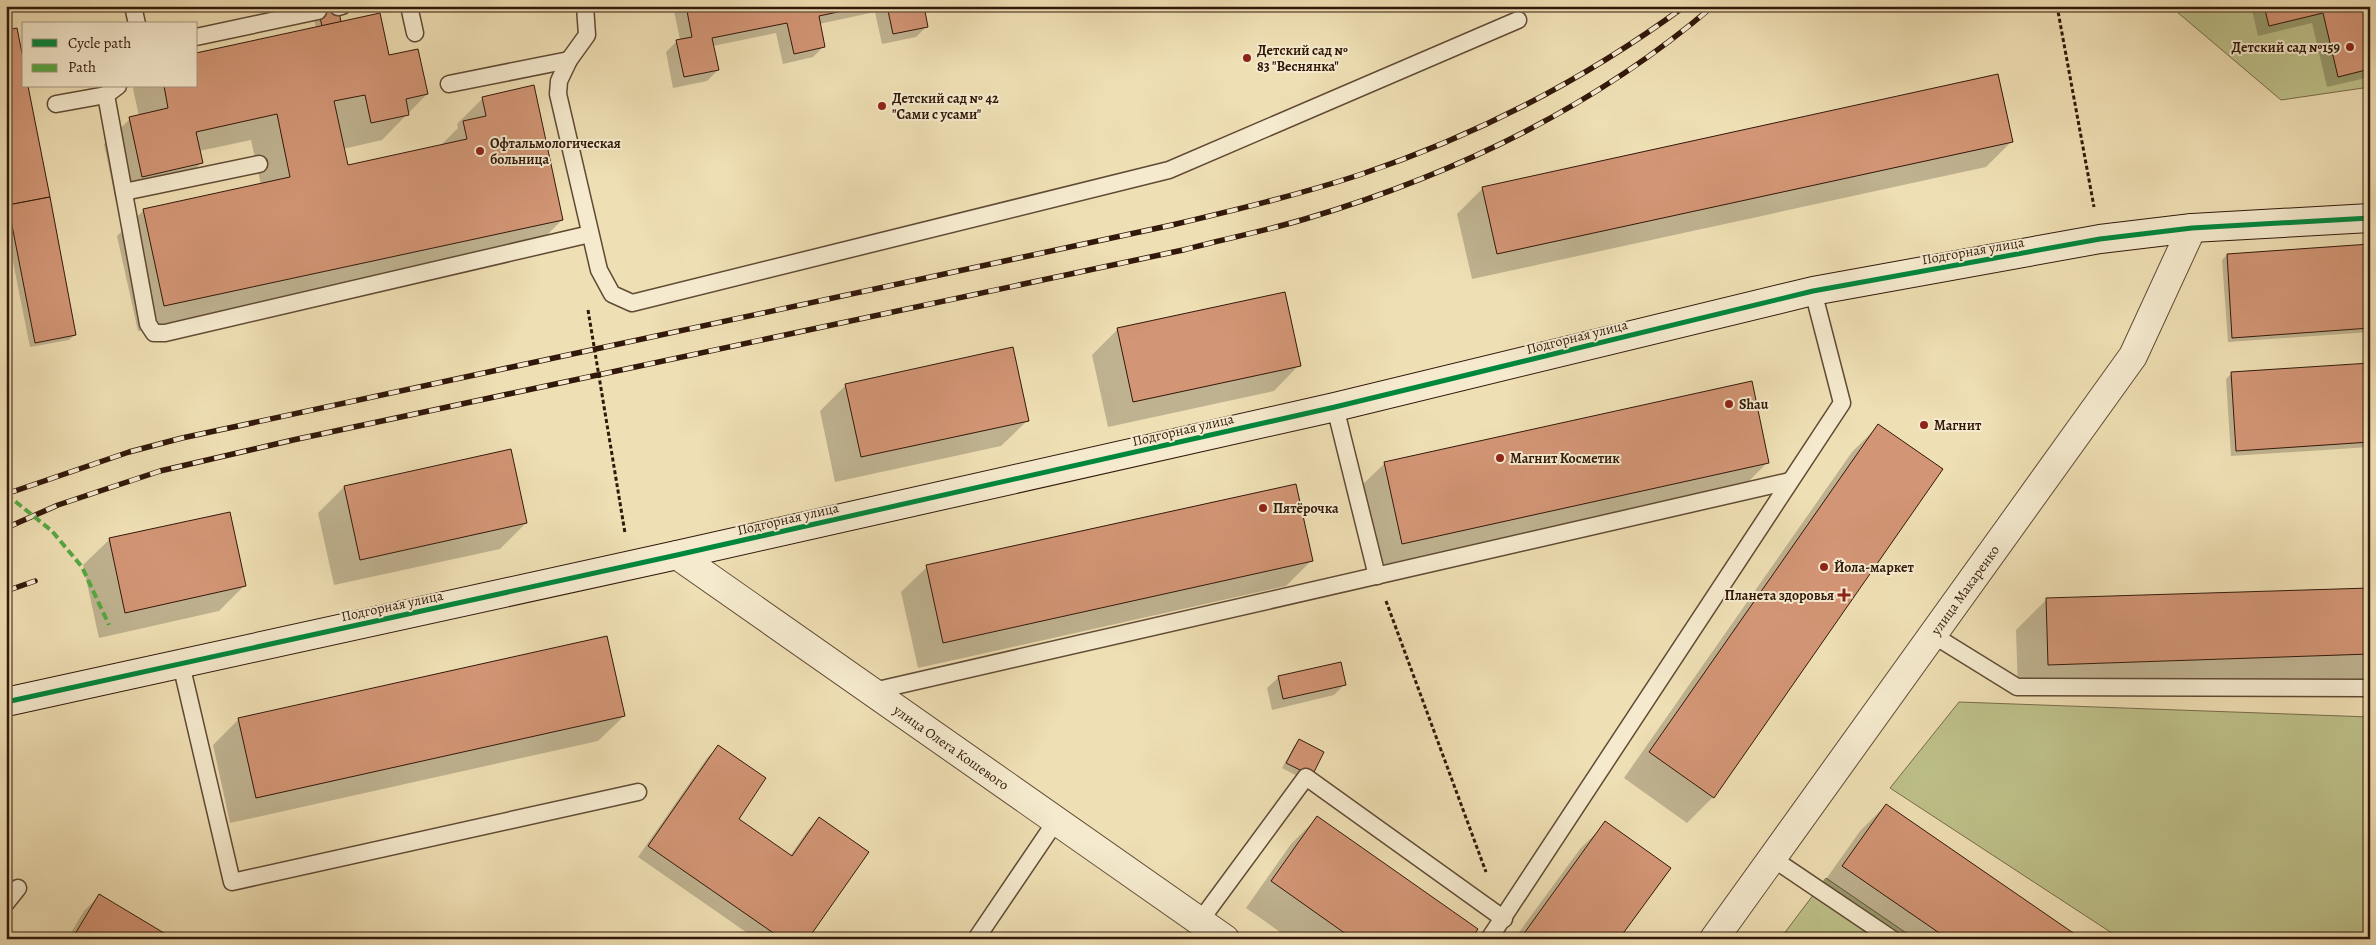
<svg xmlns="http://www.w3.org/2000/svg" width="2376" height="945" font-family="Alegreya,serif">
  <style>
    .green { fill: #bec18a; stroke: #786c4a }
    .shadow { fill: #0003 }
    .building { fill: #d29575; stroke: #32180a }
    .lines { fill: none; stroke-linecap: round; stroke-linejoin: round }
    .lane-casing { stroke: #614a34; stroke-width: 19 }
    .street-casing { stroke: #614a34; stroke-width: 30 }
    .secondary-casing { stroke: #32180a; stroke-width: 30 }
    .path { stroke: #32180a; stroke-width: 3; stroke-dasharray: 4 2.5; stroke-linecap: butt }
    .lane { stroke: #f5eace; stroke-width: 16 }
    .street { stroke: #f5eace; stroke-width: 28 }
    .secondary { stroke: #f5eace; stroke-width: 28 }
    .rail-casing { stroke: #32180a; stroke-width: 5.5 }
    .rail { stroke: #f5eace; stroke-width: 4; stroke-dasharray: 11; stroke-linecap: butt }
    .quiet { stroke: #54a941; stroke-width: 4; stroke-dasharray: 8 4; stroke-linecap: butt }
    .cycleway-casing { stroke: #f5eace; stroke-width: 8 }
    .cycleway { stroke: #00873e; stroke-width: 5 }
    .poi-dot { fill: #8f2418; stroke: #f5eace; stroke-width: 2 }
    .labels { text-anchor: middle; dominant-baseline: central; stroke-width: 4; stroke-linejoin: round; paint-order: stroke }
    .poi-label { font-size: 14px; font-weight: bold; fill: #32180a; stroke: #f5eace; text-anchor: start }
    .street-label { font-size: 14px; fill: #32180a; stroke: #f5eace }
  </style>
  <rect width="100%" height="100%" fill="#efdfb4"/>
  <filter id="stains"><feTurbulence type="fractalNoise" baseFrequency=".004" numOctaves="4"/><feColorMatrix values="0 0 0 0 .2 0 0 0 0 .09 0 0 0 0 .02 0 0 0 .5 -.17"/></filter>
  <radialGradient id="worn" r=".72"><stop offset=".6" stop-color="#630" stop-opacity="0"/><stop offset="1" stop-color="#630" stop-opacity=".3"/></radialGradient>
  <g class="green">
    <polygon points="2170,6 2370,6 2370,87 2281,100"/>
    <polygon points="1959,702 2370,717 2370,939 2121,939 1890,788"/>
    <polygon points="1826,878 1915,939 1780,939"/>
  </g>
  <g class="shadow">
    <polygon points="311,6 388,57 427,94 382,140 343,149 347,167 440,146 458,128 457,124 483,98 562,220 536,246 138,331 117,236 143,211 261,185 251,140 199,151 201,163 176,189 116,202 104,144 130,119 139,116 133,89 135,86 196,86 316,28"/>
    <polygon points="673,6 923,6 927,26 916,37 882,44 875,12 819,24 824,46 813,57 783,64 776,33 713,46 718,70 707,81 673,88 666,52 677,41 680,40"/>
    <polygon points="2251,6 2370,6 2370,77 2327,87 2312,23 2258,36"/>
    <polygon points="6,32 24,86 75,335 69,340 30,347 6,227"/>
    <polygon points="2012,141 1986,167 1472,279 1457,214 1483,188"/>
    <polygon points="2370,245 2370,332 2228,342 2222,260 2227,255"/>
    <polygon points="1118,329 1299,365 1274,391 1108,427 1092,355"/>
    <polygon points="2370,365 2370,447 2231,456 2226,379 2231,374"/>
    <polygon points="1751,382 1768,462 1742,488 1376,569 1358,489 1384,464"/>
    <polygon points="846,385 1027,421 1001,446 835,482 820,411"/>
    <polygon points="1878,426 1713,797 1687,823 1624,778 1852,452"/>
    <polygon points="344,487 526,523 500,549 334,585 318,513"/>
    <polygon points="229,513 245,585 219,611 99,638 83,565 109,540"/>
    <polygon points="1312,560 1286,586 918,668 901,592 927,567"/>
    <polygon points="2370,589 2370,683 2018,694 2016,630 2046,600"/>
    <polygon points="1278,678 1345,684 1334,695 1272,710 1267,688"/>
    <polygon points="624,716 598,741 230,823 213,745 239,719"/>
    <polygon points="1299,740 1305,780 1282,768 1294,746"/>
    <polygon points="718,747 737,820 790,856 808,830 819,819 807,939 756,939 638,857 707,758"/>
    <polygon points="1886,805 2080,939 1885,939 1817,892 1860,831"/>
    <polygon points="1317,818 1470,939 1290,939 1246,908 1291,844"/>
    <polygon points="1606,823 1618,939 1514,939 1580,849"/>
    <polygon points="100,895 171,939 67,939 84,911"/>
  </g>
  <g class="building">
    <polygon points="317,6 338,6 341,22 322,26"/>
    <polygon points="686,6 866,6 819,16 825,47 794,54 787,23 712,38 719,70 684,77 676,40 692,37"/>
    <polygon points="887,6 924,6 928,27 893,34"/>
    <polygon points="2264,6 2370,6 2370,69 2338,77 2323,13 2269,26"/>
    <polygon points="380,13 389,55 418,49 428,94 406,99 409,115 371,123 365,95 334,101 348,165 467,139 463,121 486,116 482,97 534,85 563,220 164,306 143,209 290,177 277,114 196,132 203,163 142,177 129,117 168,108 164,86 196,86 196,53"/>
    <polygon points="17,28 24,63 24,86 28,86 50,197 8,205 6,30"/>
    <polygon points="1998,74 2013,142 1497,254 1482,187"/>
    <polygon points="50,197 76,335 35,343 8,205"/>
    <polygon points="2370,244 2370,328 2232,338 2227,254"/>
    <polygon points="1285,292 1301,366 1133,402 1117,328"/>
    <polygon points="1013,347 1029,421 861,457 845,384"/>
    <polygon points="2370,363 2370,442 2236,451 2231,372"/>
    <polygon points="1752,381 1769,463 1402,544 1384,462"/>
    <polygon points="1878,424 1943,469 1714,798 1649,752"/>
    <polygon points="511,449 527,523 360,560 344,486"/>
    <polygon points="1296,484 1313,561 943,643 926,565"/>
    <polygon points="230,512 246,586 125,613 109,538"/>
    <polygon points="2370,588 2370,654 2048,665 2046,598"/>
    <polygon points="607,636 625,716 256,798 238,718"/>
    <polygon points="1341,662 1346,685 1283,699 1278,676"/>
    <polygon points="1299,739 1324,752 1312,776 1286,763"/>
    <polygon points="718,745 766,778 739,819 792,856 819,817 869,852 808,939 782,939 648,846"/>
    <polygon points="1886,804 2082,939 1948,939 1842,866"/>
    <polygon points="1317,816 1478,929 1471,939 1353,939 1271,881"/>
    <polygon points="1605,821 1671,868 1619,939 1520,939"/>
    <polygon points="99,894 174,939 72,939"/>
  </g>
  <g class="lines">
    <defs>
      <g id="lane">
        <polyline points="133,6 137,24"/>
        <polyline points="409,6 415,33"/>
        <polyline points="585,6 587,35 569,60 559,81 558,94 599,270 612,294 632,303 1169,170 1518,20"/>
        <polyline points="338,7 342,6"/>
        <polyline points="196,37 318,11"/>
        <polyline points="449,84 569,60"/>
        <polyline points="118,86 106,95 148,324 154,333 165,333 590,234"/>
        <polyline points="56,104 106,95"/>
        <polyline points="124,192 259,164"/>
        <polyline points="1335,407 1377,576"/>
        <polyline points="1933,635 2017,687 2370,688"/>
        <polyline points="181,664 232,882 638,792"/>
        <polyline points="869,692 1790,481"/>
        <polyline points="1772,858 1892,939"/>
        <polyline points="6,903 18,888"/>
        <polyline points="1200,921 1306,777 1504,919"/>
        <polyline points="976,939 1056,821"/>
        <polyline points="1489,939 1842,403 1813,291"/>
      </g>
      <g id="street">
        <path id="s1" d="M677 555 1225 939"/>
        <path id="s2" d="M1714 939 2133 356 2192 228"/>
      </g>
      <polyline id="secondary" points="6,702 677,555 1335,407 1813,291 2100,239 2192,228 2370,218"/>
    </defs>
    <use href="#lane" class="lane-casing"/>
    <use href="#street" class="street-casing"/>
    <use href="#secondary" class="secondary-casing"/>
    <g class="path">
      <polyline points="2057,6 2094,207"/>
      <polyline points="588,310 625,533"/>
      <polyline points="1386,601 1486,872"/>
    </g>
    <use href="#lane" class="lane"/>
    <use href="#street" class="street"/>
    <use href="#secondary" class="secondary"/>
    <defs>
      <g id="rail">
        <path d="M6 494 129 452 182 438 1172 225C1235 210 1298 195 1359 175 1475 136 1586 79 1685 6"/>
        <path d="M6 528 58 505 160 471 293 440 1183 250C1224 239 1265 231 1305 219 1453 175 1594 108 1713 6"/>
        <polyline points="6,591 35,581"/>
      </g>
    </defs>
    <use href="#rail" class="rail-casing"/>
    <use href="#rail" class="rail"/>
    <polyline class="quiet" points="6,494 52,531 82,567 109,625"/>
    <defs>
      <polyline id="cycleway" points="6,702 677,555 1335,407 1813,291 2100,239 2192,228 2370,218"/>
    </defs>
    <use href="#cycleway" class="cycleway-casing"/>
    <use href="#cycleway" class="cycleway"/>
  </g>
  <g class="poi-dot">
    <circle cx="2350" cy="47" r="5"/>
    <circle cx="1247" cy="58" r="5"/>
    <circle cx="882" cy="106" r="5"/>
    <circle cx="480" cy="151" r="5"/>
    <circle cx="1729" cy="404" r="5"/>
    <circle cx="1924" cy="425" r="5"/>
    <circle cx="1500" cy="458" r="5"/>
    <circle cx="1263" cy="508" r="5"/>
    <circle cx="1824" cy="567" r="5"/>
    <path d="M1841.5 587.5h5v5h5v5h-5v5h-5v-5h-5v-5h5z"/>
  </g>
  <g class="labels">
    <g class="poi-label">
      <text x="2340" y="47" text-anchor="end">Детский сад №159</text>
      <text x="1257" y="50">Детский сад №<tspan x="1257" dy="16">83 "Веснянка"</tspan></text>
      <text x="892" y="98">Детский сад № 42<tspan x="892" dy="16">"Сами с усами"</tspan></text>
      <text x="490" y="143">Офтальмологическая<tspan x="490" dy="16">больница</tspan></text>
      <text x="1739" y="404">Shau</text>
      <text x="1934" y="425">Магнит</text>
      <text x="1510" y="458">Магнит Косметик</text>
      <text x="1273" y="508">Пятёрочка</text>
      <text x="1834" y="567">Йола-маркет</text>
      <text x="1834" y="595" text-anchor="end">Планета здоровья</text>
    </g>
    <g class="street-label">
      <text transform="translate(1973 251) rotate(-10)">Подгорная улица</text>
      <text transform="translate(1577 337) rotate(-14)">Подгорная улица</text>
      <text transform="translate(1183 430) rotate(-13)">Подгорная улица</text>
      <text transform="translate(788 519) rotate(-13)">Подгорная улица</text>
      <text stroke="none"><textPath href="#s2" startOffset="430">улица Макаренко</textPath></text>
      <text transform="translate(392 606) rotate(-12)">Подгорная улица</text>
      <text stroke="none"><textPath href="#s1" startOffset="335">улица Олега Кошевого</textPath></text>
    </g>
  </g>
  <rect width="2376" height="945" fill="none" stroke="#efdfb4" stroke-width="25"/>
  <rect x="8" y="8" width="2361" height="930" fill="none" stroke="#32180a" stroke-width="2.5"/>
  <rect x="12" y="12" width="2351" height="920" fill="none" stroke="#32180a"/>
  <rect x="22" y="22" width="175" height="65" fill="#f5eace" stroke="#a79680"/>
  <rect x="32" y="39" width="25" height="8" fill="#00873e" stroke="#a79680"/>
  <text x="68" y="48" font-size="15" fill="#32180a">Cycle path</text>
  <rect x="32" y="64" width="25" height="8" fill="#54a941" stroke="#a79680"/>
  <text x="68" y="72" font-size="15" fill="#32180a">Path</text>
  <rect width="100%" height="100%" filter="url(#stains)"/>
  <rect width="100%" height="100%" fill="url(#worn)"/>
</svg>
